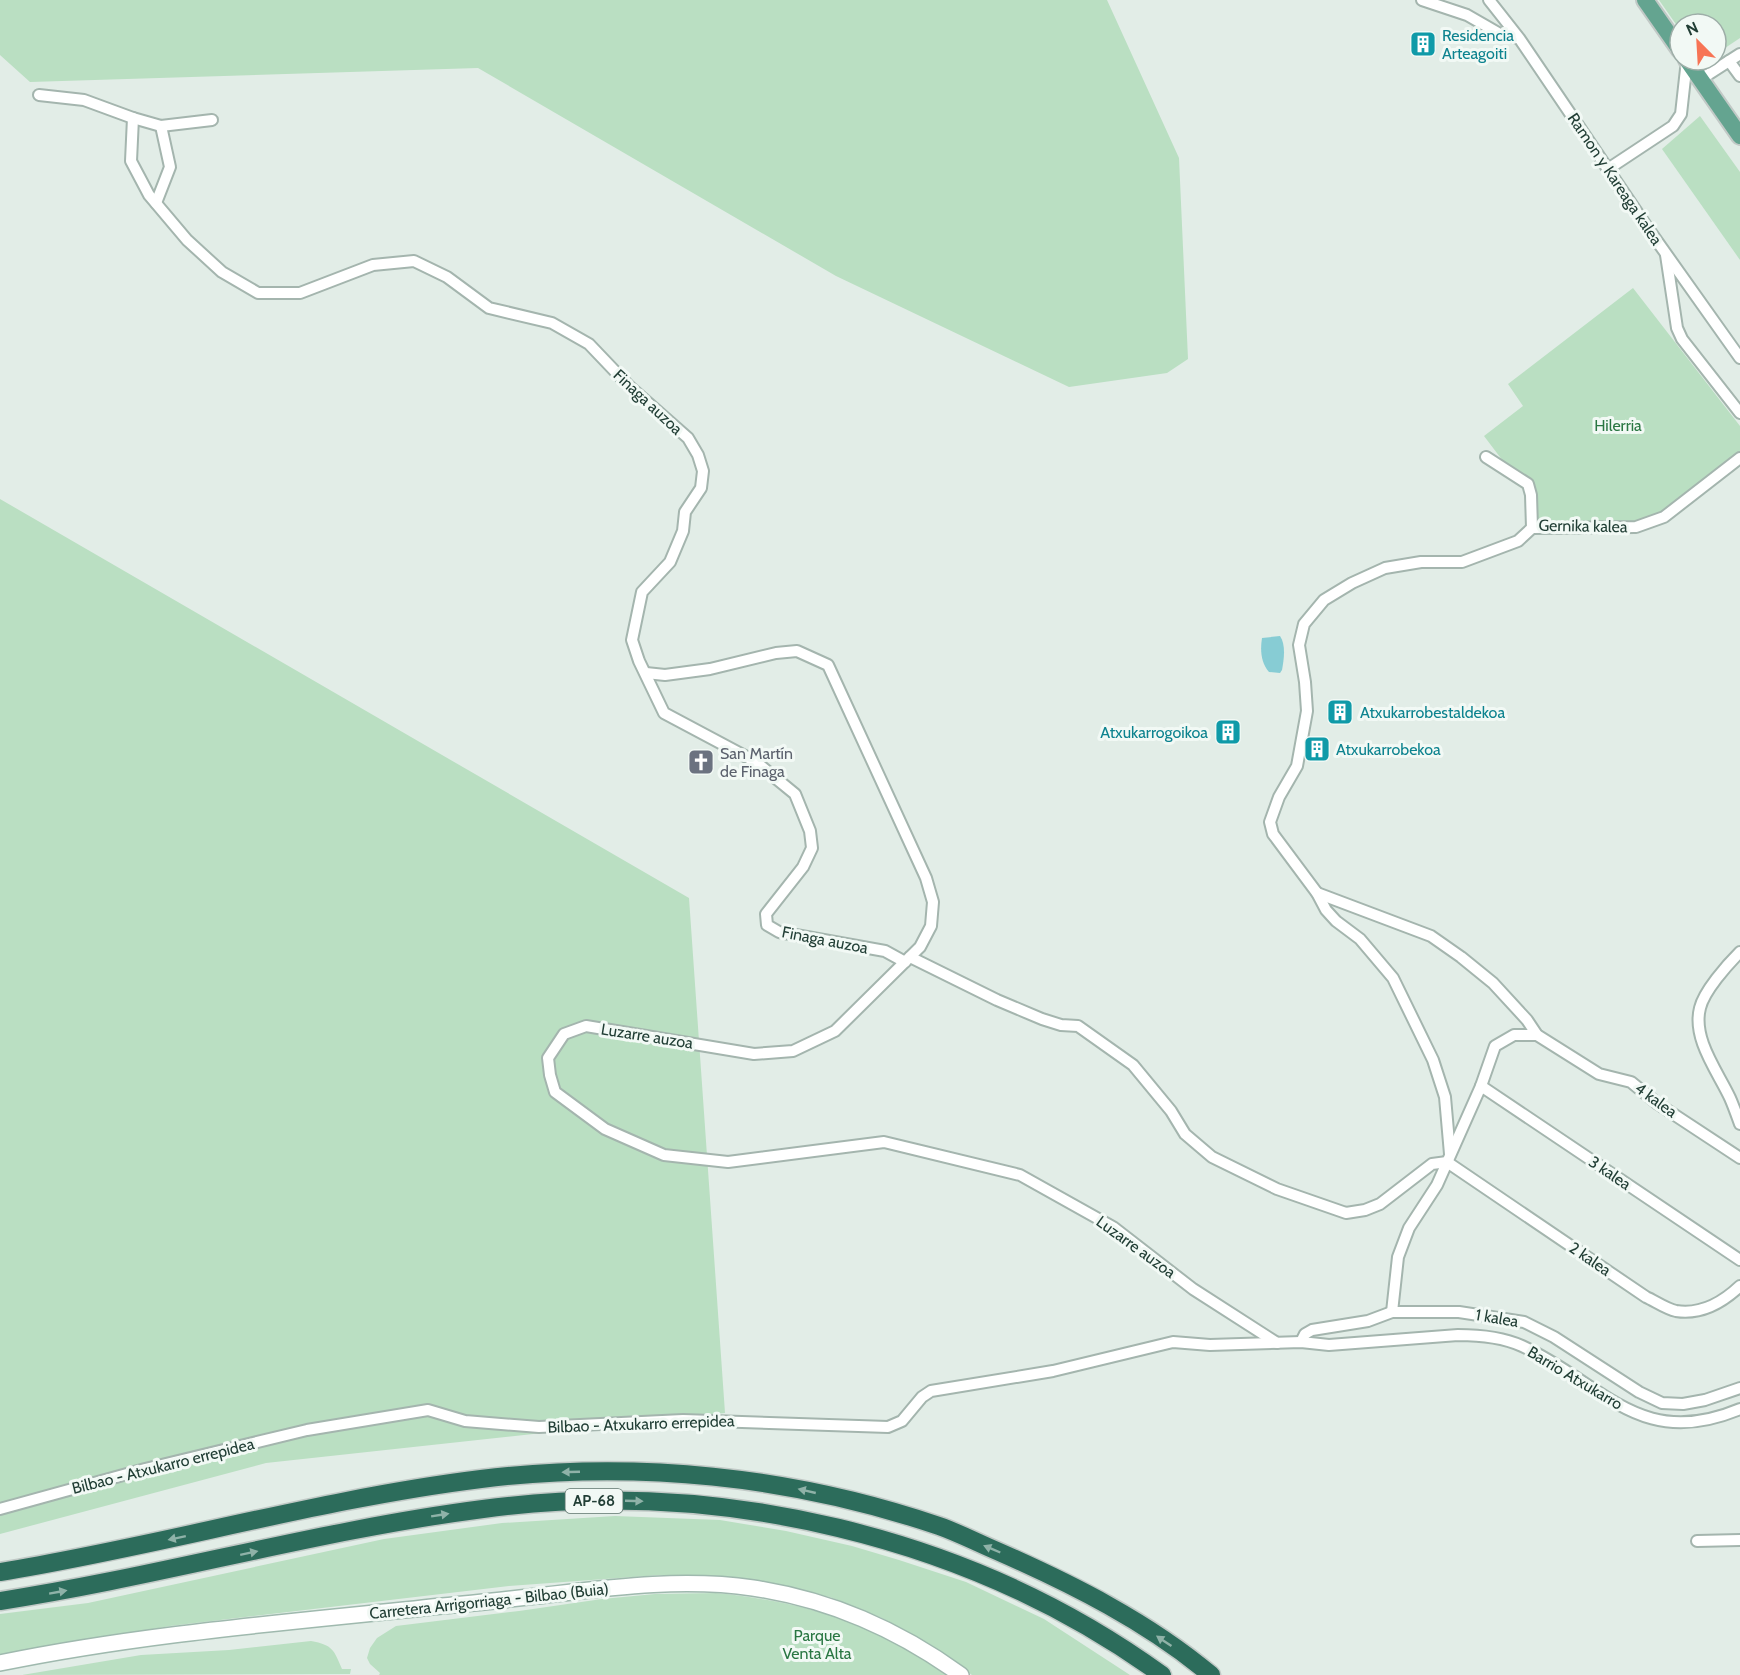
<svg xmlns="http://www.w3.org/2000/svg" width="1740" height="1675" font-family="Cabin,sans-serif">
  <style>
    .green { fill: #badfc2 }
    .water { fill: #87ccd4 }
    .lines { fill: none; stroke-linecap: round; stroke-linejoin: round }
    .street-casing { stroke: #a4b5ae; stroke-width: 14 }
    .secondary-casing { stroke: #9fb9ae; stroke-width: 18 }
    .primary-casing { stroke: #c1c9c6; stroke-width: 20 }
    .highway-casing { stroke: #c1c9c6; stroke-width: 21 }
    .street { stroke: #fff; stroke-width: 10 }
    .secondary { stroke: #fff; stroke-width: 15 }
    .primary { stroke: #64a490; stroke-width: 16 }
    .highway { stroke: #2c6c5b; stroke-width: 18 }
    .oneway { fill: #8fb2a8 }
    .labels { text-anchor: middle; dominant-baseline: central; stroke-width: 6; stroke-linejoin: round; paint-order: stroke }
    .shield { fill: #f2f9f5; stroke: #60766f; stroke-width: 1.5 }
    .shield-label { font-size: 15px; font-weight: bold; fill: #213e35 }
    .culture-label { font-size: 16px; fill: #0d838f; stroke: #f2f9f5; text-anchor: start }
    .street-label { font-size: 16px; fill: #213e35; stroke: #f2f9f5 }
    .park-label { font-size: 16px; fill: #2a7743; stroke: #f2f9f5 }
    .worship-label { font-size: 16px; fill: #5b616d; stroke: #f2f9f5; text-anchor: start }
  </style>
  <rect width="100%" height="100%" fill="#e2ede7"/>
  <g class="green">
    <polygon points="0,0 1107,0 1179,158 1188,359 1167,373 1069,387 836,276 478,68 30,82 0,55"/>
    <polygon points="1659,0 1740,0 1740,38 1716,54 1716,24 1680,24 1680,30"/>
    <polygon points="1700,116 1740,172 1740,260 1662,149"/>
    <polygon points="1633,288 1740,426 1740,453 1667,510 1629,524 1534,527 1534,483 1506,465 1484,436 1523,406 1508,384"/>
    <polygon points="0,499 689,898 725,1413 266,1463 0,1534"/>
    <polygon points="615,1516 720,1520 786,1531 852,1546 899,1560 966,1582 1044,1619 1130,1675 972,1675 933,1646 882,1618 830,1597 769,1584 660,1575 509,1586 170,1626 0,1656 0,1614 88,1603 384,1539 502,1523"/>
    <path d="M716 1593C805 1602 874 1623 947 1675H379L380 1673 370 1664 367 1658 370 1648 377 1638 396 1626 519 1611 602 1599 655 1594Z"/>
    <path d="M311 1641C333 1645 334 1650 342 1669H351L350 1674 22 1675 141 1655 229 1650Z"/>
  </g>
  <path class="water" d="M1280 636C1286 645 1284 659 1282 670L1280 673 1269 672C1261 663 1260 650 1262 638Z"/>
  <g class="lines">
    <defs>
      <g id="street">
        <polyline points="1422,0 1467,15 1500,34 1518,38"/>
        <polyline points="1489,0 1519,38 1647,227 1740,358"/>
        <polyline points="1729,61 1740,76"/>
        <polyline points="1701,79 1740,54"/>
        <polyline points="39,95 84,100 133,118 131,161 149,195 187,240 222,272 258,293 300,293 373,265 414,261 447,277 489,308 552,323 589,344 630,387 688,438 698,455 703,471 701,488 685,512 683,531 670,562 642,592 632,640 639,661 664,713 756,762 795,794 810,831 812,848 803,867 766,914 767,925 779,932 885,951 905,962"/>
        <polyline points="133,118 161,126 212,120"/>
        <polyline points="1608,169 1673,126 1681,114 1687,60"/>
        <polyline points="156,203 170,167 161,126"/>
        <polyline points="1666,255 1677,328 1682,339 1740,413"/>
        <polyline points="1486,457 1528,484 1531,495 1532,528 1636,527 1664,517 1740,458"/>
        <polyline points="646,673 665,675 710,669 776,653 797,651 828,665 926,878 933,902 931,926 920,947 835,1031 793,1051 754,1054 586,1026 564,1034 548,1058 550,1075 555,1092 605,1129 664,1155 728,1162 884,1142 1020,1175 1113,1227 1193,1289 1277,1343"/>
        <polyline points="1317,893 1431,936 1461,957 1493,983 1527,1020 1537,1035 1599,1074 1631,1082 1658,1104 1740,1158"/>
        <path d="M1740 952C1727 965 1704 991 1700 1008 1692 1039 1718 1072 1730 1098 1734 1107 1737 1116 1740 1124"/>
        <polyline points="910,957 997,1000 1042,1019 1061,1025 1078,1026 1133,1065 1171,1111 1185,1134 1212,1157 1277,1189 1346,1213 1365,1210 1380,1204 1432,1164 1447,1162"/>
        <polyline points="1537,1035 1514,1035 1495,1046 1481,1086 1437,1185 1409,1228 1398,1257 1392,1312 1459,1312 1524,1322 1554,1337 1639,1392 1662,1403 1683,1404 1705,1400 1740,1388"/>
        <polyline points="1481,1086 1740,1260"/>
        <polyline points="1450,1154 1445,1097 1433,1060 1393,978 1360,939 1336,921 1326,910 1317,893 1273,834 1270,822 1279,797 1297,766 1307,711 1305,682 1299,645 1304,624 1324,600 1352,583 1385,568 1421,562 1462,562 1518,541 1532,528"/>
        <path d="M1447 1162 1646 1297C1655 1301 1666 1309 1676 1311 1701 1315 1722 1303 1740 1286"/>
        <polyline points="1301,1342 1305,1334 1312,1330 1368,1321 1392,1312"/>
        <path d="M0 1509 145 1469 307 1430 428 1410 465 1421 539 1427 683 1420 888 1427 902 1421 922 1397 931 1391 1053 1371 1173 1342 1210 1345 1301 1342 1329 1345 1458 1335C1480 1335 1502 1337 1522 1346 1604 1384 1640 1451 1740 1409"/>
        <polyline points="1697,1541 1740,1540"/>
      </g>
      <path id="secondary" d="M0 1663C146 1633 294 1622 442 1606 477 1603 511 1599 546 1595 614 1587 684 1578 753 1588 831 1600 897 1629 961 1675"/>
      <g id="primary">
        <polyline points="1645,0 1680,50"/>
        <polyline points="1687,60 1740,136"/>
      </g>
      <g id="highway">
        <path d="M0 1572C161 1546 319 1499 481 1479 635 1460 792 1476 939 1526 959 1533 978 1543 997 1551 1072 1584 1148 1622 1211 1675"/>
        <path d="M0 1601C162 1576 320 1530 483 1509 718 1478 969 1535 1162 1675"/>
      </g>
    </defs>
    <use href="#street" class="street-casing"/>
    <use href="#secondary" class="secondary-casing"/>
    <use href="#primary" class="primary-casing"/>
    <use href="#highway" class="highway-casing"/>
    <use href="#street" class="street"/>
    <use href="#secondary" class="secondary"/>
    <use href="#primary" class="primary"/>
    <use href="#highway" class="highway"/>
  </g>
  <defs><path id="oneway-solid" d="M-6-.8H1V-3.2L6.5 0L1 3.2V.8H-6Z" transform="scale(1.5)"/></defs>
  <g class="oneway">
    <use href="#oneway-solid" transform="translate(571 1472) rotate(178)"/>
    <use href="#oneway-solid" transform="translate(807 1491) rotate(-167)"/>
    <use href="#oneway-solid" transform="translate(634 1501) rotate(2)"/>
    <use href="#oneway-solid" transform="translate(440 1515) rotate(-9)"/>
    <use href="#oneway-solid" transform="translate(177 1538) rotate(168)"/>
    <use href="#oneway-solid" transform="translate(992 1549) rotate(-157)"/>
    <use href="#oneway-solid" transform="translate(249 1553) rotate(-12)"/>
    <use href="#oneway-solid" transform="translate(58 1592) rotate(-10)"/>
    <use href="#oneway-solid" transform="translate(1164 1641) rotate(-146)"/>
  </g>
  <defs>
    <symbol id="building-square" viewBox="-11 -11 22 22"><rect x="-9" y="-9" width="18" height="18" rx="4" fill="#0f9aa8" stroke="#f2f9f5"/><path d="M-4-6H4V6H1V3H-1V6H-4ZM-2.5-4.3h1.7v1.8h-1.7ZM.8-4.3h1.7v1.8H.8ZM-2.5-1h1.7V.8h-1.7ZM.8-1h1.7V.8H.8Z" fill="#fff"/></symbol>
    <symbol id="church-square" viewBox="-11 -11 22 22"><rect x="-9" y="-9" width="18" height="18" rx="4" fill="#6b7280" stroke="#f2f9f5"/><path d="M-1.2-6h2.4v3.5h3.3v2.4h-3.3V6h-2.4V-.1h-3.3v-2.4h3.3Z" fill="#fff"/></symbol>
  </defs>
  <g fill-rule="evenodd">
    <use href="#building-square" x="1408" y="29" width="30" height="30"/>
    <use href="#building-square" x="1325" y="697" width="30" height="30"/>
    <use href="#building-square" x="1213" y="717" width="30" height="30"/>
    <use href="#building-square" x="1302" y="734" width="30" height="30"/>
    <use href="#church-square" x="686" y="747" width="30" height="30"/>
  </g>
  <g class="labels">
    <rect class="shield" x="565.5" y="1489" width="57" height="24" rx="4.5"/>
    <g class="shield-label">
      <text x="594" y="1501">AP-68</text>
    </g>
    <g class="culture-label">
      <text x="1442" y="35">Residencia<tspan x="1442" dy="18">Arteagoiti</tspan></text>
      <text x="1360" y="712">Atxukarrobestaldekoa</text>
      <text x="1208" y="732" text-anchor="end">Atxukarrogoikoa</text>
      <text x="1336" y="749">Atxukarrobekoa</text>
    </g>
    <g class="street-label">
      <text transform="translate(1615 179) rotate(56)">Ramon y Kareaga kalea</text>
      <text transform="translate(648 402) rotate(43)">Finaga auzoa</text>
      <text transform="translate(1583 526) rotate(1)">Gernika kalea</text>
      <text transform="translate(825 940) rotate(11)">Finaga auzoa</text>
      <text transform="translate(647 1036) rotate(9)">Luzarre auzoa</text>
      <text transform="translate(1656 1100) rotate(36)">4 kalea</text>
      <text transform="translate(1610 1173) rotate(34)">3 kalea</text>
      <text transform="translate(1136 1247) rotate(36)">Luzarre auzoa</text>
      <text transform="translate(1590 1259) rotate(34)">2 kalea</text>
      <text transform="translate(1497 1318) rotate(10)">1 kalea</text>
      <text transform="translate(1575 1378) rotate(31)">Barrio Atxukarro</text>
      <text transform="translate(641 1424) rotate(-2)">Bilbao - Atxukarro errepidea</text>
      <text transform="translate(163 1466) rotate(-14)">Bilbao - Atxukarro errepidea</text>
      <text transform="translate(489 1601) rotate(-6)">Carretera Arrigorriaga - Bilbao (Buia)</text>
    </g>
    <g class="park-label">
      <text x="1618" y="425">Hilerria</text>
      <text x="817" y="1635">Parque<tspan x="817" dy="18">Venta Alta</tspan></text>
    </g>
    <g class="worship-label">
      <text x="720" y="753">San Martín<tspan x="720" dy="18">de Finaga</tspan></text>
    </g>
  </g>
  <g transform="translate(1698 42) rotate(336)"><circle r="28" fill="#f2f9f5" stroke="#9eaea8" stroke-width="1.5"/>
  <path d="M0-4.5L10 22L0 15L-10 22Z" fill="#f77455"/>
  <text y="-9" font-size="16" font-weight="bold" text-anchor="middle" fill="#213e35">N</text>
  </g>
</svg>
